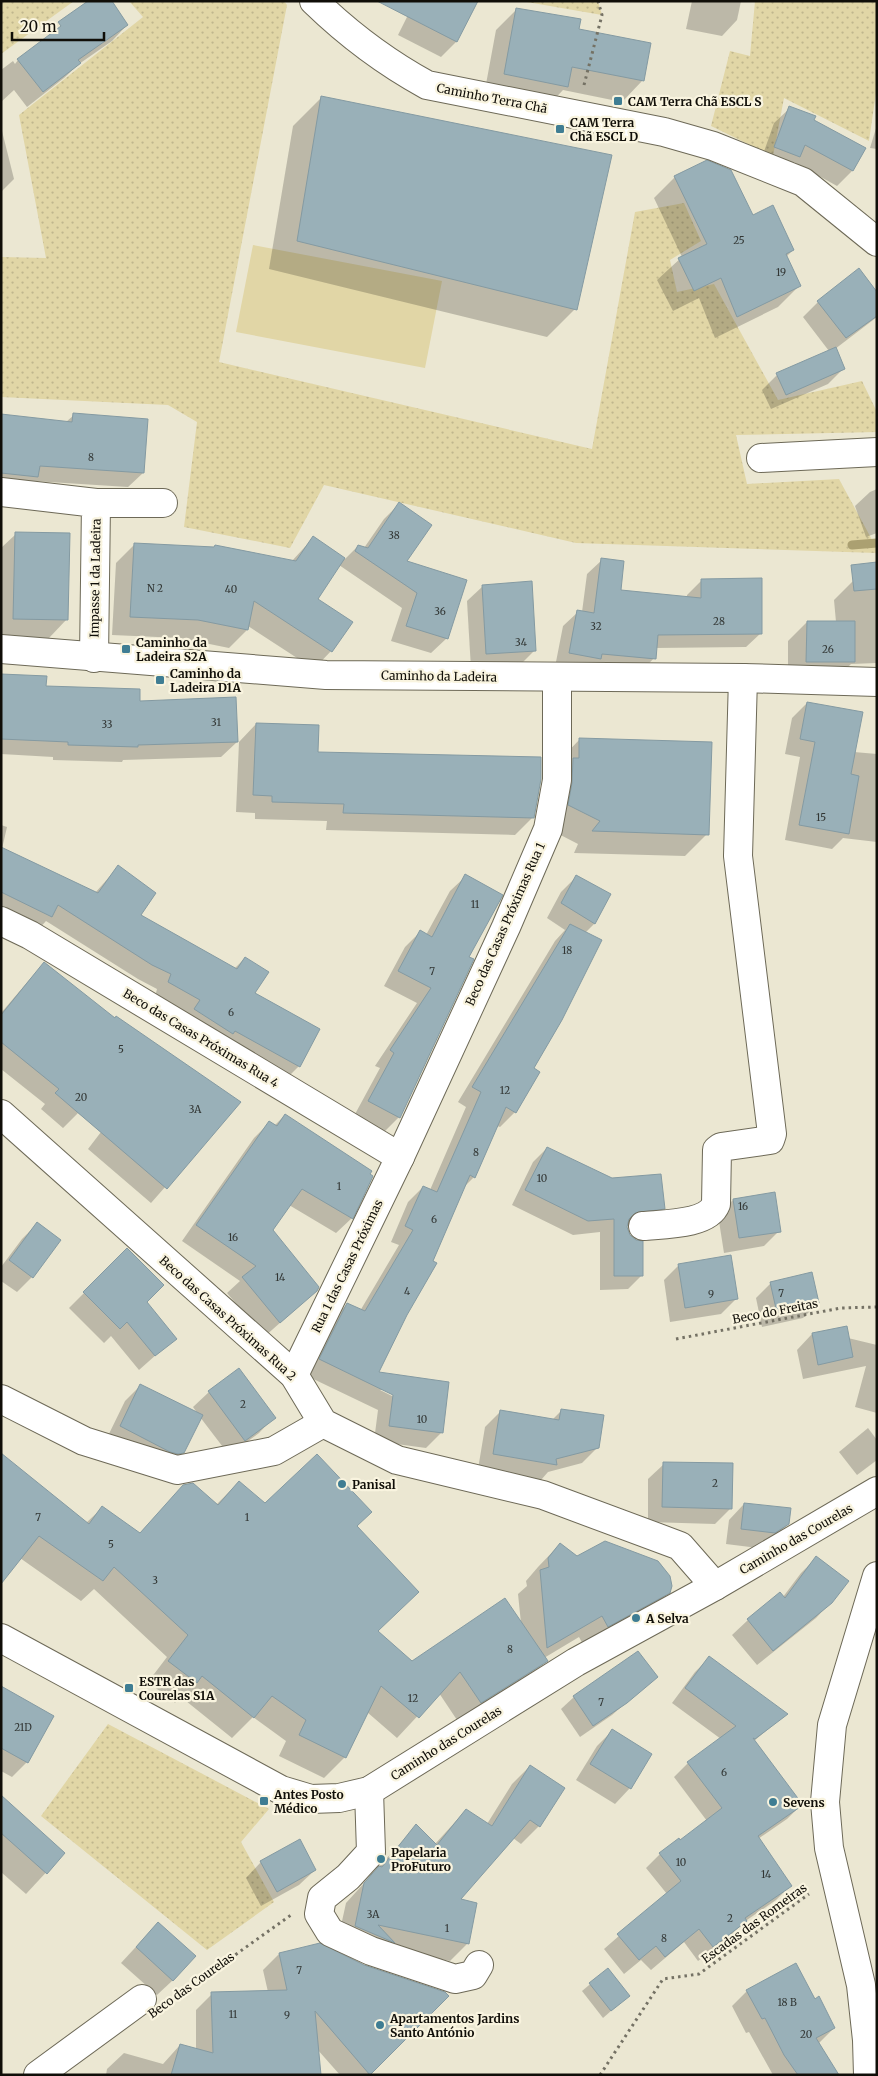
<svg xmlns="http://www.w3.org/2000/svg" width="878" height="2076" font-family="Merriweather,serif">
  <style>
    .grass { fill: url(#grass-dots) }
    .park { fill: #e1d6a6 }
    .shadow { fill: #0003; fill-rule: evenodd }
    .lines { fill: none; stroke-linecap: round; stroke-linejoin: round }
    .stream { stroke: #aba071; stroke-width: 9 }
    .building { fill: #99b0b8; stroke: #849aa2 }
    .minor-casing { stroke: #6d6957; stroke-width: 30 }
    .path { stroke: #747164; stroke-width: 3; stroke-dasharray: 2.5 4; stroke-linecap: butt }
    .minor { stroke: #fff; stroke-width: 28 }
    .poi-dot { fill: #3f7d93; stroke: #f9f4df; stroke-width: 2 }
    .labels { text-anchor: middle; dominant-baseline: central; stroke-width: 4.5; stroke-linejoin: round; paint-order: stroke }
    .number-label { font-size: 10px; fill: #323634 }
    .street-label { font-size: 12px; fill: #100e08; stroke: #f9f4df }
    .poi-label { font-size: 12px; font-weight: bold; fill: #100e08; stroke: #f9f4df; text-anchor: start }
  </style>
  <defs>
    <pattern id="grass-dots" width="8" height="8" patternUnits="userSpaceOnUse" patternTransform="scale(1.25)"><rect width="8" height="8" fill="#e1d6a6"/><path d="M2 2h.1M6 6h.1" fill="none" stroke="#c0b68d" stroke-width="1.8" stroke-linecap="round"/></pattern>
  </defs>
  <rect width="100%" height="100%" fill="#ebe7d2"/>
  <g class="grass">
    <polygon points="1,1 74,1 1,54"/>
    <polygon points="129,1 284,1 287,5 219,362 592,449 635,212 684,203 701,241 670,260 677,292 714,284 778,400 862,381 877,412 877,432 736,435 747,484 839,479 877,549 877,553 576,543 324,485 290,548 184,527 197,422 168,405 1,397 1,257 46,258 19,115 143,17"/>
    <polygon points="521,1 598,1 602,15"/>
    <polygon points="755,1 877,1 877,86 869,141 784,98 773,156 711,126 730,51 750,56"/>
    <polygon points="108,1724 269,1809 241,1842 274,1902 207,1950 41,1816"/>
  </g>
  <polygon class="park" points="253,245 442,281 425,368 236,332"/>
  <g class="shadow">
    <polygon points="415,1 478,1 456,42 441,57 398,35"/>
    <polygon points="692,1 741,1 737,20 722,36 686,29"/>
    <polygon points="517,9 578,30 650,44 642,81 622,102 563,90 547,107 484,95 496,30"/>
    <polygon points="127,25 112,41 79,64 64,78 27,107 14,90 1,102 1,70 13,61 15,64 18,60"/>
    <polygon points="322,97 575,309 547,337 269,269 293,126"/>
    <polygon points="790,108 864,149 852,171 837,186 794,162 784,172 760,163 774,123"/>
    <polygon points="877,125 877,149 870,148"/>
    <polygon points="1,127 14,179 1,192"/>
    <polygon points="675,177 752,216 793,250 786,257 800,285 778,307 715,338 699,298 673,311 657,280 682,257 654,198"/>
    <polygon points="877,294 877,317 835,349 844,368 828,384 771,409 762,390 777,375 829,351 803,317 818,302"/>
    <polygon points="1,415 66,422 74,415 143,473 128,487 33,481 22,492 1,489"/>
    <polygon points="877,489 877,533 866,537 855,506 870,492"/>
    <polygon points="399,504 405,561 447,638 431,653 391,641 402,608 339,565 317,599 331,651 314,669 248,626 247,630 229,648 180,638 112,635 116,563 134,545 291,562 313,538 345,559 358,546 364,548 384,519"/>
    <polygon points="16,534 67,619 49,638 1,637 1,548"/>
    <polygon points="602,560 619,591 687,598 687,595 702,580 761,633 746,647 655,648 654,658 640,673 555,667 563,626 578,612 582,612 587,574"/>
    <polygon points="877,580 877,663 851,664 834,681 788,681 788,641 807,622 836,622 834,600 853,581"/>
    <polygon points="483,586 535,650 519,666 471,669 467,601"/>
    <polygon points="1,675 45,687 138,702 237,742 221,757 123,760 122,762 53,760 53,757 1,754"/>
    <polygon points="807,703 854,752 877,754 877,842 843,838 832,849 785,840 800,757 785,754 792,718"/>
    <polygon points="256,724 317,753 533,817 515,835 326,830 327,821 255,819 255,813 236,812 239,742"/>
    <polygon points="580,739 707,834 685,856 574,853 578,844 547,828 558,762"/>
    <polygon points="1,825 7,827 2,849 95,893 118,867 139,915 234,969 245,958 253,993 299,1066 284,1081 155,997 157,989 138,979 46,921 37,931 1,914"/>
    <polygon points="466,876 468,958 399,1117 384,1132 354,1116 380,1068 375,1066 417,1003 384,986 405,947 420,932 426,935 450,891"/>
    <path d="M576 877 609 894 594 924 585 933 515 1112 500 1127 497 1126 474 1177 463 1188 377 1373 442 1432 426 1448 374 1441 378 1410 305 1375 332 1320 347 1304 360 1311 399 1245 391 1242 408 1202 423 1187 430 1190 466 1107 458 1102 555 941 565 930 547 918 561 892ZM380 1390H385L399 1397 398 1399Z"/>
    <polygon points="44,964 115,1019 240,1102 151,1203 88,1149 101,1132 78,1113 63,1128 41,1109 45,1104 1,1069 1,1013 30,979"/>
    <polygon points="285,1115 352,1218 336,1233 289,1205 271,1230 316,1291 264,1337 227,1293 240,1281 182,1241 254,1138 269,1123 274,1126"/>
    <polygon points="547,1148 663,1208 649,1222 626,1225 642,1275 628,1289 600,1290 600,1232 573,1235 512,1205 533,1162"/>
    <polygon points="733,1200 779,1231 764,1246 724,1253 718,1215"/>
    <polygon points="37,1224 32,1277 17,1292 1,1281 1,1267 22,1239"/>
    <polygon points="127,1250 145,1302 175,1338 139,1370 111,1336 104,1343 69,1308"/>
    <polygon points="679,1265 736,1299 721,1314 670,1322 664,1280"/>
    <polygon points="771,1283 818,1303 803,1318 762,1327 756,1298"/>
    <polygon points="846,1327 848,1338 877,1345 877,1413 855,1407 866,1366 803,1379 797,1350 812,1334"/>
    <polygon points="239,1369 274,1417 259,1433 229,1455 200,1417 183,1452 167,1468 105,1442 125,1401 141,1385 198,1414 193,1407 209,1392"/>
    <polygon points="501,1411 552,1420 561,1411 598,1447 582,1463 548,1472 541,1480 478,1469 485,1427"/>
    <polygon points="868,1428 877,1440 877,1460 857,1475 839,1452"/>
    <polygon points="1,1455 86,1523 102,1508 139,1534 183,1486 216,1505 239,1482 265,1505 356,1527 377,1632 412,1662 521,1623 518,1594 527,1586 526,1581 538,1567 560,1544 577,1557 605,1542 661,1564 669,1592 646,1615 585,1648 579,1637 544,1658 546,1661 525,1682 459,1723 439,1693 397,1738 367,1712 345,1757 324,1778 279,1756 286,1741 253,1717 232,1738 181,1697 175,1703 148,1682 167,1657 94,1589 81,1601 20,1558"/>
    <polygon points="664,1464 731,1508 715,1524 648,1522 648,1479"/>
    <polygon points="744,1504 788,1524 772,1540 758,1548 726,1544 729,1520"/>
    <polygon points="816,1558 831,1602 816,1618 757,1665 732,1635 748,1620 783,1597 801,1573"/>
    <polygon points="709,1658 786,1714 754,1741 801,1805 787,1819 758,1839 790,1886 776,1900 744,1922 731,1935 698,1961 684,1942 651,1970 641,1960 624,1974 604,1949 667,1894 646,1868 660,1854 680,1842 707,1821 674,1777 688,1763 721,1739 672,1703 695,1672"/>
    <polygon points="657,1676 612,1715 580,1737 561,1709 574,1697"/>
    <polygon points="1,1696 27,1762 12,1777 1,1771"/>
    <polygon points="612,1731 630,1788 615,1804 576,1780 597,1746"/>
    <polygon points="530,1766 539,1826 521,1844 513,1838 459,1900 468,1943 450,1961 388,1948 337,1944 346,1903 416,1826 435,1844 466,1810 487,1824 512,1784"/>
    <polygon points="1,1797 64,1853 26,1894 1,1872"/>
    <polygon points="261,1862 315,1870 299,1885 261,1906 246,1878"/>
    <polygon points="158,1923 173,1980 157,1995 121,1963"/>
    <polygon points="279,1954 364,1966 448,1996 368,2075 340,2075 317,2049 320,2075 106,2075 107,2069 124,2053 163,2064 180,2045 196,2050 196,2010 212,1994 268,1992 263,1970"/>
    <polygon points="607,1970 628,1996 603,2018 582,1991"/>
    <polygon points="747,1991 814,2000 834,2028 818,2044 838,2075 773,2075 749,2032 746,2033 732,2006"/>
  </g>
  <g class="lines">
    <polyline class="stream" points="852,545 877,543"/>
  </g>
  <g class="building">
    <polygon points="88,1 112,1 128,25 78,60 81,63 43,92 17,59 61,26 58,22"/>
    <polygon points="377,1 478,1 457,42"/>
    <polygon points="516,8 581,19 579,29 651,43 644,81 572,67 568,87 504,74"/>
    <polygon points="321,96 612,155 577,310 297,241"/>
    <polygon points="789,106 816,116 814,120 866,148 853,171 805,145 800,157 774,147"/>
    <polygon points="707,160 731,170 753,215 773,205 794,250 786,254 801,286 737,317 721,278 694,291 678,258 707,244 674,176"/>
    <polygon points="859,268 877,292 877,316 846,338 817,301"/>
    <polygon points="836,347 845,369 786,395 776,373"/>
    <polygon points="73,413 148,419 144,473 40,466 38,477 1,473 1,414 72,422"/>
    <polygon points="399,502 432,525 407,561 467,580 448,639 406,626 417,593 355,551 358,545 368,548"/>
    <polygon points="15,532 70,533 68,620 13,619"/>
    <polygon points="313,536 345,558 318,599 353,622 332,652 254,601 248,630 198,620 130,617 134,543 214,547 215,545 296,561"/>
    <polygon points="601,558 624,561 621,590 701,598 701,579 762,578 762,634 658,635 656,659 602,654 601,659 569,653 577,610 594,613"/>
    <polygon points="877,562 877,589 854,591 851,565"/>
    <polygon points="532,581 536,651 486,654 482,585"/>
    <polygon points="807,621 855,621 855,662 806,662"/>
    <polygon points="1,674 47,676 46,686 140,689 140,701 236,697 238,742 138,745 138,747 68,745 68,742 1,739"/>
    <polygon points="807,702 863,712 851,774 859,776 849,834 799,825 815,742 800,739"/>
    <polygon points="256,723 319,725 318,752 541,757 541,779 534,818 343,813 344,804 272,802 272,796 253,795"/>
    <polygon points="579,738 712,742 709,835 592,831 600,821 568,805 572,783 573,758 579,758"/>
    <polygon points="1,847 98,893 118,865 156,893 141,915 237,969 245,957 269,972 255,993 320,1029 300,1067 235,1031 233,1034 194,1009 200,1000 168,982 171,974 152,965 58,905 52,917 1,892"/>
    <polygon points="465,874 503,895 469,957 474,959 400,1118 368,1101 394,1053 390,1050 431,988 398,971 420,930 432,937"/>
    <polygon points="576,875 611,894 595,924 561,903"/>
    <polygon points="570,924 602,940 562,1020 534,1068 540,1072 516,1113 506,1107 475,1178 470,1175 433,1261 437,1263 407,1315 379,1372 449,1382 443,1433 389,1426 393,1395 319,1359 347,1303 365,1311 413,1230 405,1226 423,1186 437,1192 481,1092 472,1087"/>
    <polygon points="44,962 115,1018 116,1016 241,1102 167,1189 55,1093 59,1089 1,1042 1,1015"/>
    <polygon points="285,1114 372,1171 370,1174 373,1176 353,1219 302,1189 273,1230 319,1287 317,1291 280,1323 242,1277 256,1266 196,1225 269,1121 277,1126"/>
    <polygon points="547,1147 612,1178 661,1174 665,1209 635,1213 629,1219 627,1227 630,1235 636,1240 643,1241 643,1276 614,1276 614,1219 588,1221 525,1190"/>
    <polygon points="775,1192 781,1232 739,1238 733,1199"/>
    <polygon points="37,1222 61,1240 33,1278 9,1260"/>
    <polygon points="127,1248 164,1285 147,1302 177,1339 155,1356 127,1322 120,1329 83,1292"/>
    <polygon points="731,1255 738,1299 685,1308 678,1264"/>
    <polygon points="812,1272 819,1303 777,1313 770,1282"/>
    <polygon points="847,1326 853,1357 818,1365 812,1333"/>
    <polygon points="239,1368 276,1418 245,1441 208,1391"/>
    <polygon points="140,1384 203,1415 184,1453 178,1454 170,1452 120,1426"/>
    <polygon points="561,1409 604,1415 599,1448 556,1459 557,1465 493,1454 500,1410 559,1420"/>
    <polygon points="1,1453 89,1524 102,1506 140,1533 183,1485 193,1483 218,1505 239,1481 265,1503 317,1454 372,1512 357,1526 419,1592 378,1631 412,1661 505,1598 548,1661 481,1703 460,1672 419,1718 381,1686 346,1758 299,1735 306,1720 272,1696 254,1718 202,1676 197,1683 168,1661 188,1635 114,1567 103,1581 39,1536 1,1584"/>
    <polygon points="663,1462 733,1463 732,1509 662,1507"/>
    <polygon points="744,1503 791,1508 789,1524 775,1533 741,1529"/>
    <polygon points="605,1541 658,1561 670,1576 672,1586 670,1593 608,1627 602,1616 547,1648 540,1570 549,1567 548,1558 560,1543 577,1556"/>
    <polygon points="816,1556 849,1581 832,1603 773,1651 747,1619 780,1592 785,1598"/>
    <polygon points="638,1651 658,1677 627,1703 593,1726 573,1696"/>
    <polygon points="709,1656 788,1714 755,1739 753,1738 803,1805 758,1836 792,1886 745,1918 747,1921 713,1947 699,1929 665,1957 656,1946 639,1960 617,1934 681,1881 659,1853 679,1838 680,1840 722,1808 687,1762 736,1726 685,1688"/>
    <polygon points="1,1686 54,1716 28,1763 1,1748"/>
    <polygon points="612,1729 652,1754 631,1789 590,1764"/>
    <polygon points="530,1765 565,1788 540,1827 530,1820 461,1899 477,1903 469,1944 378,1925 395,1943 355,1926 364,1883 379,1866 382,1867 416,1824 437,1845 466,1809 492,1826"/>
    <polygon points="1,1795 65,1853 47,1874 1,1833"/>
    <polygon points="300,1839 316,1870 277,1892 260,1861"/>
    <polygon points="158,1922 196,1956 173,1981 136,1947"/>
    <polygon points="320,1943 364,1965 445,1992 449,1996 370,2075 315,2011 321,2075 171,2075 180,2044 213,2053 211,1992 287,1990 279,1953"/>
    <polygon points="796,1963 815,1999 819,1996 835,2028 816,2038 839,2075 798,2075 784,2055 765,2018 762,2019 746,1990"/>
    <polygon points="608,1968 630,1996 611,2011 589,1983"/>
  </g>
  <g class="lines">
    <defs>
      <g id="minor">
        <path d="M314 1C348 34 385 62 427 85L664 132 713 146 803 182 877 242"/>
        <polyline points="761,458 877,452"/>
        <polyline points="1,492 96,503 94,658"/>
        <polyline points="96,503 163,503"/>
        <polyline points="1,649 326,675 743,678 877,682"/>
        <polyline points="1,921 30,935 400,1157"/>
        <polyline points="1,1114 294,1375 323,1423 397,1460 543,1495 680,1546 715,1586"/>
        <path d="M643 1226C663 1224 708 1225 716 1204L717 1150 721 1147 770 1140 772 1134 738 856 743 678"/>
        <polyline points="294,1375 400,1157 506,927 548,829 557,780 557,677"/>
        <polyline points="1,1399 84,1441 177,1470 274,1451 323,1423"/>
        <polyline points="1,1638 281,1790 311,1799 339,1798 369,1791 576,1662 715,1586 877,1491"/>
        <polyline points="369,1791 371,1852 348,1877 322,1898 319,1914 330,1932 371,1951 455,1979 473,1975 479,1965"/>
        <polyline points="38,2075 142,1999"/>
        <polyline points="868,2075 867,2040 861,1985 829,1848 825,1802 832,1725 877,1576"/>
      </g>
    </defs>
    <use href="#minor" class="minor-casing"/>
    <g class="path">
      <polyline points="584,85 602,15 598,1"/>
      <polyline points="676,1339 841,1308 877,1307"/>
      <polyline points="172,2000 291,1915"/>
      <polyline points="600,2075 663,1979 699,1974 809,1894"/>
    </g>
    <use href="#minor" class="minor"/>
  </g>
  <g class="poi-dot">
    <rect x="613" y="96" width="10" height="10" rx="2.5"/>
    <rect x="555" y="124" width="10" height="10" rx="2.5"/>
    <rect x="121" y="644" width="10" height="10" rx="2.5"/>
    <rect x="155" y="675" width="10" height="10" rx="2.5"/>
    <circle cx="342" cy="1484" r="5"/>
    <circle cx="636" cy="1618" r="5"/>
    <rect x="124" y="1683" width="10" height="10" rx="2.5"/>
    <rect x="259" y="1796" width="10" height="10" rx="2.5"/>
    <circle cx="773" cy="1802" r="5"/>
    <circle cx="381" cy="1859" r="5"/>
    <circle cx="380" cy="2025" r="5"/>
  </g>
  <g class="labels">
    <g class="number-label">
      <text x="739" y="240">25</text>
      <text x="781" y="272">19</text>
      <text x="91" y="457">8</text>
      <text x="394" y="535">38</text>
      <text x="155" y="588">N 2</text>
      <text x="231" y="589">40</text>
      <text x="440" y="611">36</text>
      <text x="719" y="621">28</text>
      <text x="596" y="626">32</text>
      <text x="521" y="642">34</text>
      <text x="828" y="649">26</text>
      <text x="216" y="722">31</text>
      <text x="107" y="724">33</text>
      <text x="821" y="817">15</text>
      <text x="475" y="904">11</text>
      <text x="567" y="950">18</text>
      <text x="432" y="971">7</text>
      <text x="231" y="1012">6</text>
      <text x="121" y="1049">5</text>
      <text x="505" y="1090">12</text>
      <text x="81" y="1097">20</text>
      <text x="195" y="1109">3A</text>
      <text x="476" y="1152">8</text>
      <text x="542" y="1178">10</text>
      <text x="339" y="1186">1</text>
      <text x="743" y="1206">16</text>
      <text x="434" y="1219">6</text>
      <text x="233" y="1237">16</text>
      <text x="280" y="1277">14</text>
      <text x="407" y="1291">4</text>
      <text x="781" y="1293">7</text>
      <text x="711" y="1294">9</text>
      <text x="243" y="1404">2</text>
      <text x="422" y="1419">10</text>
      <text x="715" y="1483">2</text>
      <text x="38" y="1517">7</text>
      <text x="247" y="1517">1</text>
      <text x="111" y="1544">5</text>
      <text x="155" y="1580">3</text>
      <text x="510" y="1649">8</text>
      <text x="413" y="1698">12</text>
      <text x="601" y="1702">7</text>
      <text x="23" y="1727">21D</text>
      <text x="724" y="1772">6</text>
      <text x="681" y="1862">10</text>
      <text x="766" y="1874">14</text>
      <text x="373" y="1914">3A</text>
      <text x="730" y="1918">2</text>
      <text x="447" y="1928">1</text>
      <text x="664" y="1938">8</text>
      <text x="299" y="1970">7</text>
      <text x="787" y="2002">18 B</text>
      <text x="233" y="2014">11</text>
      <text x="287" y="2015">9</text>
      <text x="806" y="2034">20</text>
    </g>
    <g class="street-label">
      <text transform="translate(492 98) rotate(11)">Caminho Terra Chã</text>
      <text transform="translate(95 578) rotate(-89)">Impasse 1 da Ladeira</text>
      <text transform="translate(439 676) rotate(1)">Caminho da Ladeira</text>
      <text transform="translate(505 924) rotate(-66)">Beco das Casas Próximas Rua 1</text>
      <text transform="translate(201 1038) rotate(31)">Beco das Casas Próximas Rua 4</text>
      <text transform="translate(347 1266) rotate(-64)">Rua 1 das Casas Próximas</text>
      <text transform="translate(775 1311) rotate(-11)">Beco do Freitas</text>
      <text transform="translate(228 1318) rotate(42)">Beco das Casas Próximas Rua 2</text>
      <text transform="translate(796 1539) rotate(-30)">Caminho das Courelas</text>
      <text transform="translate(446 1743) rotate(-32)">Caminho das Courelas</text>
      <text transform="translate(754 1923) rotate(-36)">Escadas das Romeiras</text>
      <text transform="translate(191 1985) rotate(-36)">Beco das Courelas</text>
    </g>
    <g class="poi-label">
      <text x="628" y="101">CAM Terra Chã ESCL S</text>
      <text x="570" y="122">CAM Terra<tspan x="570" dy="14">Chã ESCL D</tspan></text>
      <text x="136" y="642">Caminho da<tspan x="136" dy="14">Ladeira S2A</tspan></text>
      <text x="170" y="673">Caminho da<tspan x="170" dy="14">Ladeira D1A</tspan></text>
      <text x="352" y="1484">Panisal</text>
      <text x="646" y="1618">A Selva</text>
      <text x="139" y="1681">ESTR das<tspan x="139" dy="14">Courelas S1A</tspan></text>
      <text x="274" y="1794">Antes Posto<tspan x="274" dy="14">Médico</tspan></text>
      <text x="783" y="1802">Sevens</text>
      <text x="391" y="1852">Papelaria<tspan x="391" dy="14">ProFuturo</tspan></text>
      <text x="390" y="2018">Apartamentos Jardins<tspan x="390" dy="14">Santo António</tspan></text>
    </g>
  </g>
  <rect width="878" height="2076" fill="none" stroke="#100e08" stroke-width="5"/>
  <path d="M12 32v8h92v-8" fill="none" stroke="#100e08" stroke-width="2.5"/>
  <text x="20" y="32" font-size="15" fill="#100e08" stroke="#f9f4df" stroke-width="4" paint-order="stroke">20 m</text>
</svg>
